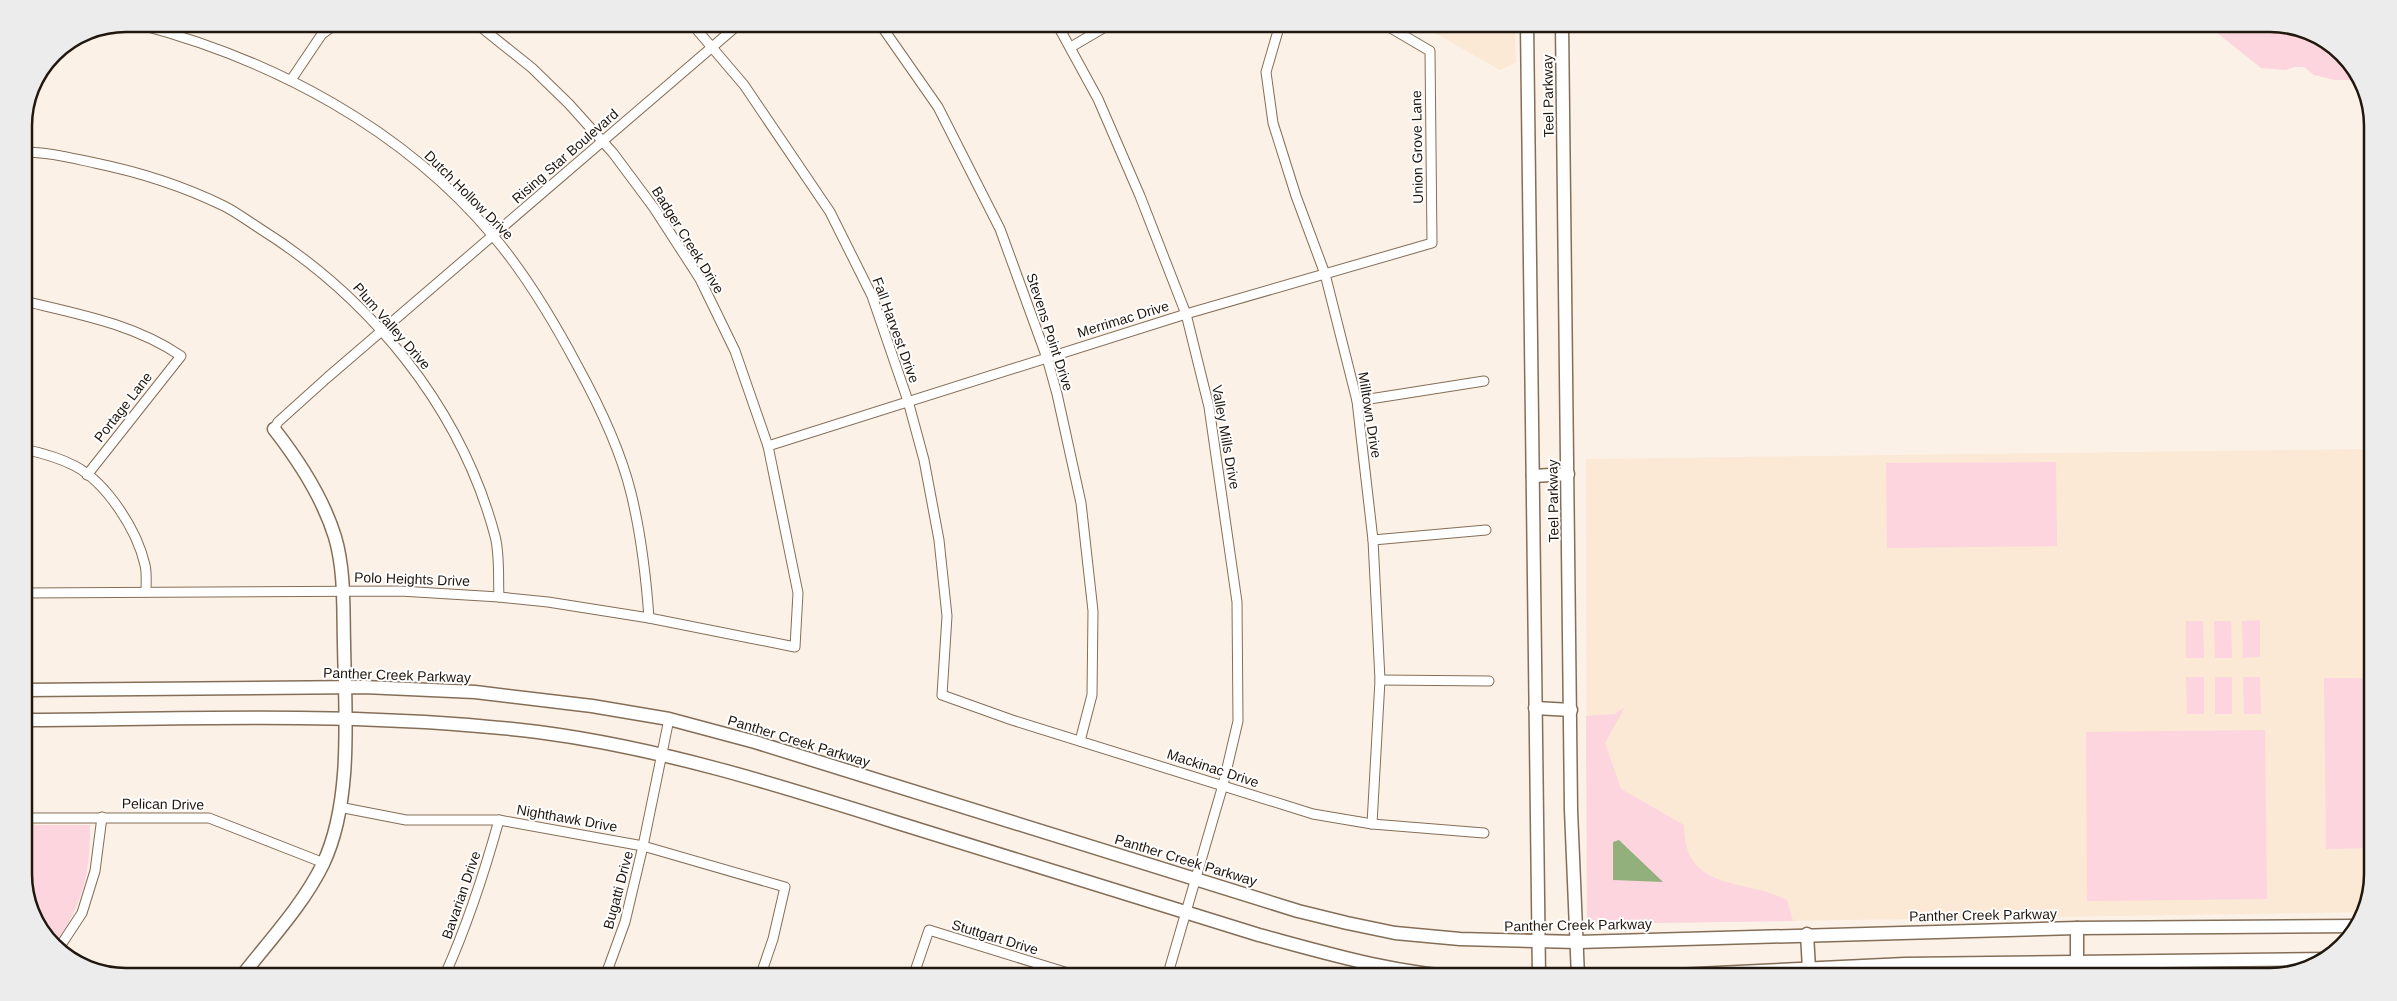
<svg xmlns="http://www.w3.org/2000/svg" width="2397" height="1001" font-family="Helvetica,sans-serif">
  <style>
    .built { fill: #fbe8d5 }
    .green { fill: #fcd5df }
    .water { fill: #92b07c }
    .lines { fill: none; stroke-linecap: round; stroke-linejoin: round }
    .street-casing { stroke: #846e57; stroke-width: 11 }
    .secondary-casing { stroke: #846e57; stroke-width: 15 }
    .street { stroke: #fff; stroke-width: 9 }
    .secondary { stroke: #fff; stroke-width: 12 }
    .labels { text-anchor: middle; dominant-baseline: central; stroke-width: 4; stroke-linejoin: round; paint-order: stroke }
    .street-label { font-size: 14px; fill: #20170e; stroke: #fff }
    .rim { fill: none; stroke: #20170e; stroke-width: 2.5 }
  </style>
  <rect width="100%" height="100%" fill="#fcf1e7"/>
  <g class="built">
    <polygon points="1419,24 1515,24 1516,62 1500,70"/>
    <polygon points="2373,410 2373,875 2366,912 1587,924 1586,459 2372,449"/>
  </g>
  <g class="green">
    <polygon points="2206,24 2271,24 2310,31 2352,64 2358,80 2335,80 2314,75 2304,67 2294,67 2286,70 2261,68"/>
    <polygon points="2056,462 2057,546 1887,548 1886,463"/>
    <polygon points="2260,620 2260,657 2243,658 2242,621"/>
    <polygon points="2186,621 2203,621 2204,658 2186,658"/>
    <polygon points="2214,621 2231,621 2232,658 2215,658"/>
    <polygon points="2186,677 2204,677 2204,714 2187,714"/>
    <rect x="2215" y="677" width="17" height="37"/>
    <polygon points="2243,677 2260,677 2261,714 2244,714"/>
    <polygon points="2324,678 2373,678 2373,848 2326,849"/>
    <path d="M1625 707 1605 743 1621 789 1684 825C1684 893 1745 878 1787 900L1793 921 1587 924 1586 716 1615 714Z"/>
    <polygon points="2265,730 2267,899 2087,901 2086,732"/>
    <path d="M24 825H90C90 876 83 902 55 945L45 937 24 882Z"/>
  </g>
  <polygon class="water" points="1619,840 1663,882 1613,880 1613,842"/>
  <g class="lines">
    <defs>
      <g id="street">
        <path d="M137 24C272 59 403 128 494 237 527 276 553 320 577 365 599 405 620 448 631 493 641 534 646 576 649 618"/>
        <polyline points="692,24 744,85 830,212 872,296 908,401 924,460 939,540 947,616 942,695 1012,720 1313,814 1372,824 1484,833"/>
        <polyline points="880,24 938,107 1000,229 1047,358 1057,394 1081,503 1093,611 1092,695 1080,741"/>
        <polyline points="1057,24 1098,99 1140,196 1186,314 1209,407 1237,602 1238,721 1223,785 1167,977"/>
        <polyline points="1280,24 1266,72 1273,123 1296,196 1325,274 1357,401 1373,540 1380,680 1372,824"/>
        <polyline points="1071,47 1110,24"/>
        <polyline points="291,80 322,34 336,24"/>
        <path d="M24 152C48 152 71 158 95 163 139 172 183 186 224 206 236 212 248 221 259 228 371 298 461 408 495 536 500 555 498 578 499 597"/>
        <path d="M24 301C78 314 134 324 181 356L87 475"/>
        <polyline points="1357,401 1484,381"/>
        <polyline points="274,429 278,422 328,377 739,24"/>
        <polyline points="768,446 1186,314 1432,243 1430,51 1384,24"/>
        <path d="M24 449C42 453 58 457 75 466 107 483 137 530 145 565 147 573 146 584 146 592"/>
        <polyline points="1373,540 1486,530"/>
        <polyline points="24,593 400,591 499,597 548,602 649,618 795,647 798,593 768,446 735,351 700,279 654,208 613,153 569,104 532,68 482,28 474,24"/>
        <polyline points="1380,680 1489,681"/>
        <polyline points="339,807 406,820 499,820 643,846 785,887 773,939 760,977"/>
        <polyline points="24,818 209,818 324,863"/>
        <polyline points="59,948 82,913 95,871 102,817"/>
        <path d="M444 977C467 926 484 874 499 820"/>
        <polyline points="605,977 625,922 643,846 669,719"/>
        <polyline points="913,977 929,930 1081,977"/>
      </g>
      <g id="secondary">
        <polyline points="1527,24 1539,977"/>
        <polyline points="1562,24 1571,810 1578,977"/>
        <polyline points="1533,476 1568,474"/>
        <polyline points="24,690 364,687 475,692 592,706 669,719 755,742 1298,911 1347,923 1395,933 1460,939 1578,942 2077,928 2356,926"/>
        <polyline points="1535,708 1571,710"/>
        <path d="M24 720C195 719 368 711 538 732 661 748 778 785 895 822 1016 860 1138 897 1259 935 1326 953 1395 974 1465 977"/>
        <polyline points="2077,928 2077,962"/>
        <polyline points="1807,934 1809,969"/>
        <path d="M241 977C269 941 303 905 323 864 353 801 345 711 344 643 343 608 345 571 335 537 323 498 299 461 274 429"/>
        <polyline points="1634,977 1905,964 2329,959"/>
      </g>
    </defs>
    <use href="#street" class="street-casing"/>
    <use href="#secondary" class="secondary-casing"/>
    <use href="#street" class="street"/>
    <use href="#secondary" class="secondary"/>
  </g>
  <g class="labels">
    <g class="street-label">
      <text transform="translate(1548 96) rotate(-91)">Teel Parkway</text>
      <text transform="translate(1417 147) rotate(-91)">Union Grove Lane</text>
      <text transform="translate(565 156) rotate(-41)">Rising Star Boulevard</text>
      <text transform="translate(469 195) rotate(45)">Dutch Hollow Drive</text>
      <text transform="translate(688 240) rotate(58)">Badger Creek Drive</text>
      <text transform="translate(1123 319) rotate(-17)">Merrimac Drive</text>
      <text transform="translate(392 326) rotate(49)">Plum Valley Drive</text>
      <text transform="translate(896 330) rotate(70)">Fall Harvest Drive</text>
      <text transform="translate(1050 332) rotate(72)">Stevens Point Drive</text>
      <text transform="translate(123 407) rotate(-52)">Portage Lane</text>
      <text transform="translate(1370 415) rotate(81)">Milltown Drive</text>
      <text transform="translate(1226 437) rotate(80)">Valley Mills Drive</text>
      <text transform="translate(1553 501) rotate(-91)">Teel Parkway</text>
      <text transform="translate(412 579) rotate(2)">Polo Heights Drive</text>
      <text transform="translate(397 675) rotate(2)">Panther Creek Parkway</text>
      <text transform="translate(799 741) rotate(17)">Panther Creek Parkway</text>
      <text transform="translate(1213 768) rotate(18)">Mackinac Drive</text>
      <text transform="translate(163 804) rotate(1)">Pelican Drive</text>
      <text transform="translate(567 818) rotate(10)">Nighthawk Drive</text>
      <text transform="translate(1186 860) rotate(17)">Panther Creek Parkway</text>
      <text transform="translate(618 890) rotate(-75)">Bugatti Drive</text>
      <text transform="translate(461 895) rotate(-71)">Bavarian Drive</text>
      <text transform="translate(1983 915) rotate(-1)">Panther Creek Parkway</text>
      <text transform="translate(1578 925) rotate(-1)">Panther Creek Parkway</text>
      <text transform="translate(995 937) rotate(17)">Stuttgart Drive</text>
    </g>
  </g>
  <path d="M0 0H2397V1001H0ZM126 32H2270A94 94 0 0 1 2364 126V874A94 94 0 0 1 2270 968H126A94 94 0 0 1 32 874V126A94 94 0 0 1 126 32Z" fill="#edecec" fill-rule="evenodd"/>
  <path class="rim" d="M126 32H2270A94 94 0 0 1 2364 126V874A94 94 0 0 1 2270 968H126A94 94 0 0 1 32 874V126A94 94 0 0 1 126 32Z"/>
</svg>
